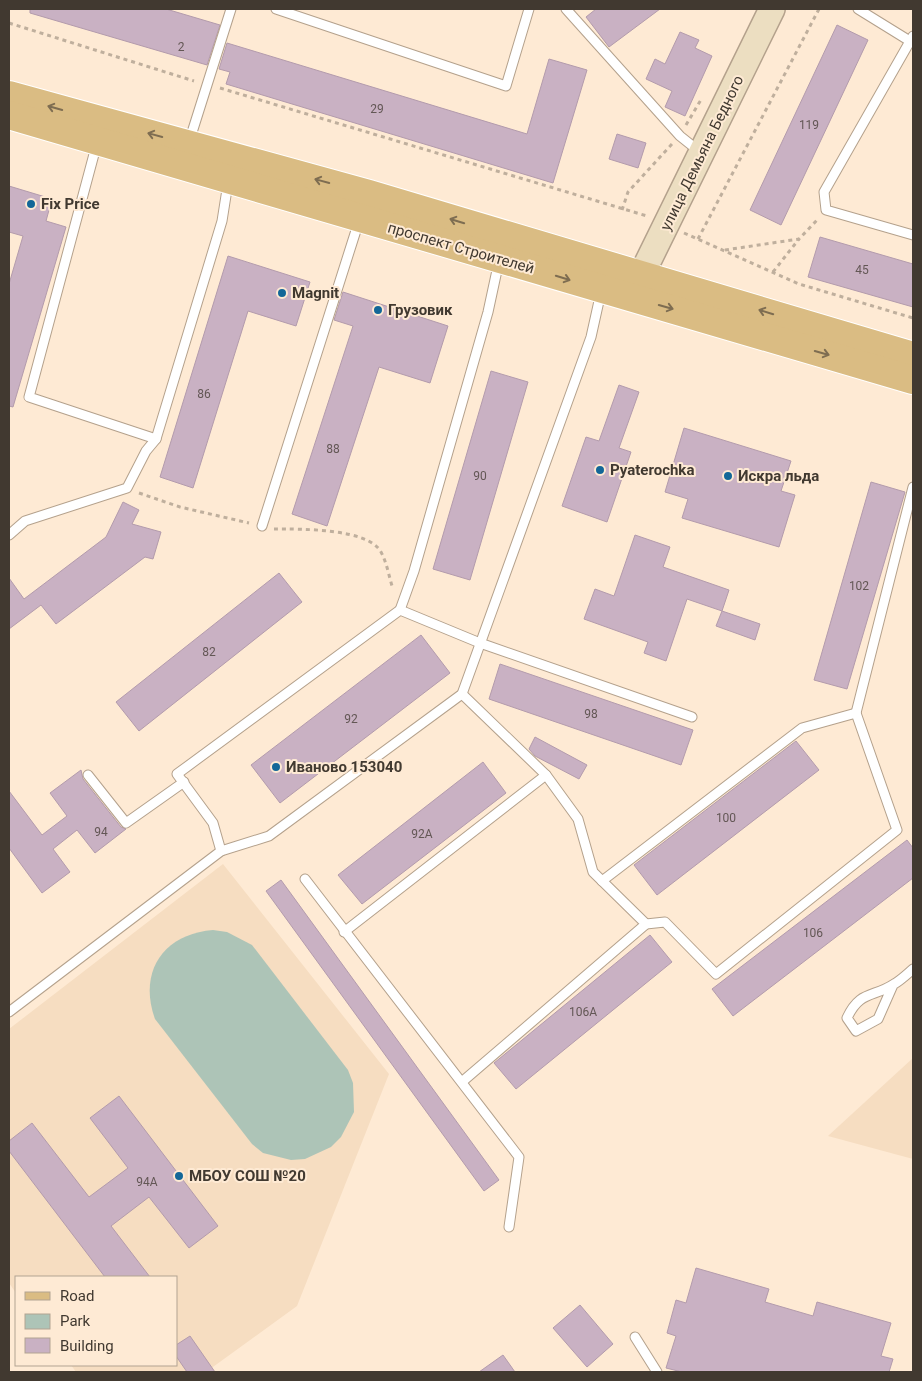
<svg xmlns="http://www.w3.org/2000/svg" width="922" height="1381" font-family="Roboto,sans-serif">
  <style>
    .built { fill: #f6ddc1 }
    .park { fill: #adc4b7 }
    .building { fill: #c9b1c3; stroke: #b39bac }
    .lines { fill: none; stroke-linecap: round; stroke-linejoin: round }
    .lane-casing { stroke: #b4a18c; stroke-width: 11 }
    .secondary-casing { stroke: #b4a18c; stroke-width: 28 }
    .primary-casing { stroke: #fff; stroke-width: 30 }
    .path { stroke: #bfaf9d; stroke-width: 3; stroke-dasharray: 4 4; stroke-linecap: butt }
    .lane { stroke: #fff; stroke-width: 9 }
    .secondary { stroke: #ecdec1; stroke-width: 25 }
    .primary { stroke: #dabc83; stroke-width: 28 }
    .oneway { stroke: #7e6d51 }
    .poi-dot { fill: #136798; stroke: #feead4; stroke-width: 2 }
    .labels { text-anchor: middle; dominant-baseline: central; stroke-width: 4; stroke-linejoin: round; paint-order: stroke }
    .number-label { font-size: 12px; fill: #635755 }
    .street-label { font-size: 15px; fill: #413930; stroke: #feead4 }
    .poi-label { font-size: 15px; font-weight: bold; fill: #413930; stroke: #feead4; text-anchor: start }
  </style>
  <rect width="100%" height="100%" fill="#feead4"/>
  <g class="built">
    <polygon points="223,864 389,1074 297,1306 206,1372 76,1372 71,1365 176,1365 176,1277 16,1277 16,1293 9,1283 9,1029"/>
    <polygon points="913,1058 913,1159 828,1136"/>
  </g>
  <path class="park" d="M213 930 227 932 252 945 348 1070 353 1083 354 1112 341 1137 331 1147 305 1159 291 1160 263 1153 252 1144 155 1019C138 972 163 934 213 930Z"/>
  <g class="building">
    <polygon points="30,9 166,9 220,25 207,65 30,13"/>
    <polygon points="596,9 660,9 609,47 586,17"/>
    <polygon points="837,25 868,40 781,225 750,210"/>
    <polygon points="680,32 699,40 695,48 712,56 685,116 665,107 672,91 646,79 655,59 665,64"/>
    <polygon points="227,43 527,134 549,59 587,70 553,183 226,84 230,72 219,69"/>
    <polygon points="617,134 646,143 638,168 609,159"/>
    <polygon points="9,186 52,199 46,221 66,227 13,407 9,406 9,284 23,236 9,232"/>
    <polygon points="820,237 913,264 913,307 808,277"/>
    <polygon points="228,256 310,282 296,326 248,311 193,488 160,477"/>
    <polygon points="343,292 448,326 430,383 379,367 327,526 292,514 353,326 334,320"/>
    <polygon points="491,371 528,382 470,580 433,569"/>
    <polygon points="619,385 639,392 619,448 631,452 607,522 562,506 586,437 599,441"/>
    <polygon points="684,428 791,461 781,491 795,495 779,547 682,518 688,499 665,492"/>
    <polygon points="871,482 905,492 847,689 814,680"/>
    <polygon points="123,502 139,510 132,524 161,532 153,559 145,557 56,624 41,605 9,629 9,578 24,599 106,537"/>
    <polygon points="635,535 670,547 663,567 729,590 722,611 687,599 666,661 644,653 648,642 584,619 595,589 614,596"/>
    <polygon points="279,573 302,602 139,731 116,702"/>
    <polygon points="722,611 760,624 755,640 716,626"/>
    <polygon points="421,635 450,673 280,803 251,765"/>
    <polygon points="500,664 693,730 681,765 489,699"/>
    <polygon points="535,737 587,765 579,779 535,756 529,749"/>
    <polygon points="796,741 819,770 657,895 634,865"/>
    <polygon points="483,762 506,793 362,904 338,875"/>
    <polygon points="81,770 83,779 121,827 126,829 95,853 77,830 53,849 70,872 42,893 9,848 9,791 42,835 67,816 50,793"/>
    <polygon points="907,840 913,848 913,878 733,1016 712,989"/>
    <polygon points="281,880 499,1180 484,1191 266,891"/>
    <polygon points="650,935 672,962 516,1089 494,1063"/>
    <polygon points="119,1096 218,1226 189,1248 149,1197 111,1226 150,1277 105,1277 9,1151 9,1141 32,1123 89,1197 128,1168 90,1118"/>
    <polygon points="696,1268 769,1289 765,1302 813,1316 817,1302 891,1323 881,1356 893,1359 889,1372 682,1372 666,1368 676,1336 667,1333 676,1300 686,1303"/>
    <polygon points="580,1305 613,1344 587,1367 553,1328"/>
    <polygon points="190,1336 215,1372 187,1372 176,1356 176,1345"/>
    <polygon points="503,1355 515,1372 479,1372"/>
  </g>
  <g class="lines">
    <defs>
      <g id="lane">
        <polyline points="276,9 506,86 529,9"/>
        <polyline points="566,9 680,136 700,152"/>
        <polyline points="858,9 913,43"/>
        <polyline points="913,36 824,192 826,210 913,235"/>
        <polyline points="189,142 231,9"/>
        <polyline points="97,143 29,397 156,439"/>
        <polyline points="262,526 359,221"/>
        <polyline points="9,535 25,521 127,488 146,451 156,439 222,221 228,183"/>
        <polyline points="400,610 414,571 488,312 499,261"/>
        <polyline points="462,694 546,775"/>
        <polyline points="856,713 913,487"/>
        <polyline points="88,775 126,823 184,782"/>
        <polyline points="221,851 213,823 177,774 400,610 480,643 692,717"/>
        <polyline points="305,879 519,1157 509,1227"/>
        <polyline points="602,881 802,728 856,713 897,830 716,974 665,922 646,924"/>
        <polyline points="344,932 546,775 578,819 593,872 646,924 463,1081"/>
        <path d="M893 985 878 1019 856 1031 847 1018C860 990 873 998 894 984 901 980 907 974 913 969"/>
        <polyline points="9,1012 221,851 269,836 462,694 591,337 601,292"/>
        <polyline points="635,1337 657,1372"/>
      </g>
      <polyline id="secondary" points="632,294 772,9"/>
      <g id="primary">
        <polyline points="9,95 369,194 913,356"/>
        <polyline points="9,115 913,380"/>
      </g>
    </defs>
    <use href="#lane" class="lane-casing"/>
    <use href="#secondary" class="secondary-casing"/>
    <use href="#primary" class="primary-casing"/>
    <g class="path">
      <polyline points="9,23 194,81"/>
      <polyline points="220,88 647,216"/>
      <polyline points="686,125 702,98"/>
      <polyline points="622,210 628,192 672,144"/>
      <polyline points="684,233 799,284 913,318"/>
      <polyline points="698,239 819,9"/>
      <polyline points="725,250 799,239 819,218"/>
      <polyline points="773,272 799,239"/>
      <polyline points="139,493 180,507 249,523"/>
      <path d="M274 529C299 529 368 528 381 552 387 563 389 577 393 589"/>
    </g>
    <use href="#lane" class="lane"/>
    <use href="#secondary" class="secondary"/>
    <use href="#primary" class="primary"/>
  </g>
  <defs><path id="oneway-shaft" d="M-6 0H5M1.5-3L5.5 0L1.5 3" fill="none" stroke-width="1.6" stroke-linecap="round" stroke-linejoin="round" transform="scale(1.25)"/></defs>
  <g class="oneway">
    <use href="#oneway-shaft" transform="translate(55 108) rotate(-164)"/>
    <use href="#oneway-shaft" transform="translate(155 135) rotate(-165)"/>
    <use href="#oneway-shaft" transform="translate(322 181) rotate(-165)"/>
    <use href="#oneway-shaft" transform="translate(457 221) rotate(-163)"/>
    <use href="#oneway-shaft" transform="translate(563 278) rotate(17)"/>
    <use href="#oneway-shaft" transform="translate(666 307) rotate(16)"/>
    <use href="#oneway-shaft" transform="translate(766 312) rotate(-163)"/>
    <use href="#oneway-shaft" transform="translate(822 353) rotate(16)"/>
  </g>
  <g class="poi-dot">
    <circle cx="31" cy="204" r="5"/>
    <circle cx="282" cy="293" r="5"/>
    <circle cx="378" cy="310" r="5"/>
    <circle cx="600" cy="470" r="5"/>
    <circle cx="728" cy="476" r="5"/>
    <circle cx="276" cy="767" r="5"/>
    <circle cx="179" cy="1176" r="5"/>
  </g>
  <g class="labels">
    <g class="number-label">
      <text x="181" y="47">2</text>
      <text x="377" y="109">29</text>
      <text x="809" y="125">119</text>
      <text x="862" y="270">45</text>
      <text x="204" y="394">86</text>
      <text x="333" y="449">88</text>
      <text x="480" y="476">90</text>
      <text x="859" y="586">102</text>
      <text x="209" y="652">82</text>
      <text x="591" y="714">98</text>
      <text x="351" y="719">92</text>
      <text x="726" y="818">100</text>
      <text x="101" y="832">94</text>
      <text x="422" y="834">92А</text>
      <text x="813" y="933">106</text>
      <text x="583" y="1012">106А</text>
      <text x="147" y="1182">94А</text>
    </g>
    <g class="street-label">
      <text transform="translate(702 153) rotate(-64)">улица Демьяна Бедного</text>
      <text transform="translate(461 248) rotate(16)">проспект Строителей</text>
    </g>
    <g class="poi-label">
      <text x="41" y="204">Fix Price</text>
      <text x="292" y="293">Magnit</text>
      <text x="388" y="310">Грузовик</text>
      <text x="610" y="470">Pyaterochka</text>
      <text x="738" y="476">Искра льда</text>
      <text x="286" y="767">Иваново 153040</text>
      <text x="189" y="1176">МБОУ СОШ №20</text>
    </g>
  </g>
  <rect width="922" height="1381" fill="none" stroke="#413930" stroke-width="20"/>
  <rect x="15" y="1276" width="162" height="90" fill="#feead4" stroke="#b2a392"/>
  <rect x="25" y="1292" width="25" height="8" fill="#dabc83" stroke="#b2a392"/>
  <text x="60" y="1301" font-size="15" fill="#413930">Road</text>
  <rect x="25" y="1314" width="25" height="15" fill="#adc4b7" stroke="#b2a392"/>
  <text x="60" y="1326" font-size="15" fill="#413930">Park</text>
  <rect x="25" y="1338" width="25" height="15" fill="#c9b1c3" stroke="#b2a392"/>
  <text x="60" y="1351" font-size="15" fill="#413930">Building</text>
</svg>
